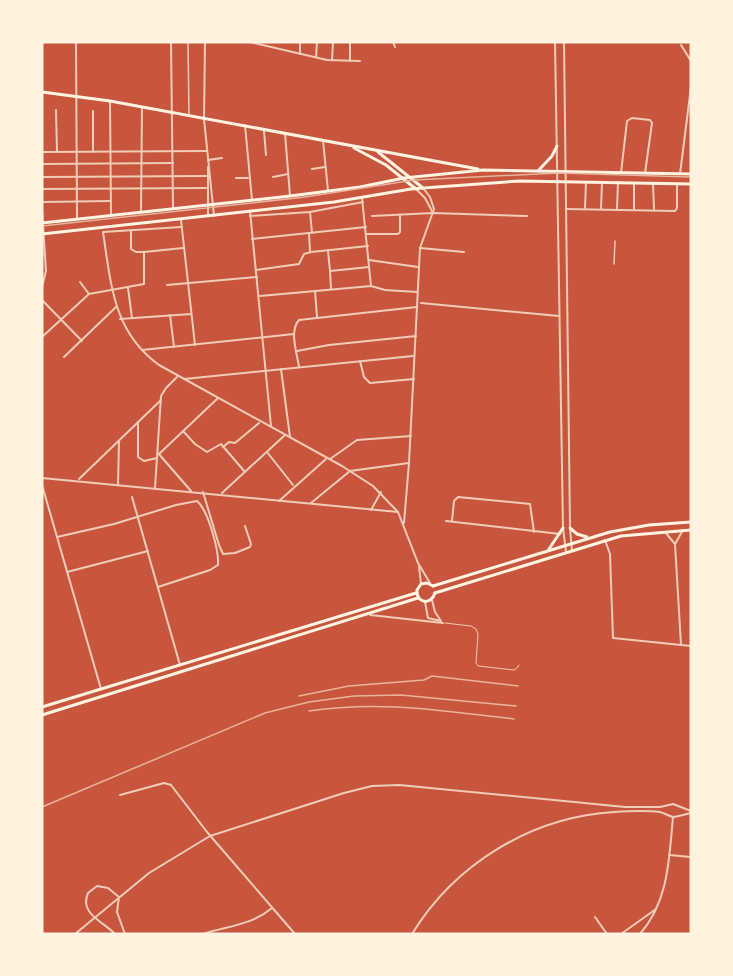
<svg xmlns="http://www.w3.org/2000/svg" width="733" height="976" font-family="Spectral,serif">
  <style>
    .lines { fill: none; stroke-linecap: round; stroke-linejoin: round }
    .service { stroke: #f1ccb7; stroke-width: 1 }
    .pedestrian { stroke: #f1ccb7; stroke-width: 1.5 }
    .minor { stroke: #f1ccb7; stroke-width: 2 }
    .tertiary { stroke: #f1ccb7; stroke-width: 2 }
    .secondary { stroke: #fff3e0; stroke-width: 3 }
    .primary { stroke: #fff3e0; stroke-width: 3 }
    .tram { stroke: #e9b49f; stroke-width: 1.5 }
    .rail { stroke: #e9b49f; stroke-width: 1.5 }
  </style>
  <rect width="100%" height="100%" fill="#c8553d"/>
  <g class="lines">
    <polyline class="service" points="445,623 471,626 476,629 478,634 476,663 478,666 514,670 517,668 519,665"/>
    <g class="pedestrian">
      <polyline points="188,42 189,116"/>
      <polyline points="614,264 615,241"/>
    </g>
    <g class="minor">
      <polyline points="76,42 77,218"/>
      <polyline points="171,42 173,208"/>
      <polyline points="205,42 204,119 214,216"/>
      <polyline points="250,42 327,60 360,61"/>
      <polyline points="393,42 395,47"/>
      <polyline points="681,45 691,61"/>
      <polyline points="300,54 300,42"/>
      <polyline points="316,57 317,42"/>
      <polyline points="332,60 333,42"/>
      <polyline points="350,61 350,42"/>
      <polyline points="110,101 111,215"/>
      <polyline points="56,110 57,152"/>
      <polyline points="93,111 93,152"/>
      <polyline points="42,124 42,42"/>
      <polyline points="245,125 252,200"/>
      <polyline points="264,131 266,155"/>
      <polyline points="285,133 290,196"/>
      <polyline points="323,140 328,191"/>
      <polyline points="42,152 207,151"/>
      <polyline points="208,160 222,158"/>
      <polyline points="42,164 173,163"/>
      <polyline points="208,167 208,215"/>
      <polyline points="312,169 325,167"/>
      <polyline points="621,173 627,121 632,118 650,120 652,123 645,173"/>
      <polyline points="680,174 691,87"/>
      <polyline points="42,177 206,176"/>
      <polyline points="273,177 288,174"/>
      <polyline points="236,178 248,178"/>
      <polyline points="653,183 654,209"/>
      <polyline points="42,189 206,188"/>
      <polyline points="416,189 425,198 433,213"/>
      <polyline points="362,198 371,286"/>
      <polyline points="42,202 110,201"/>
      <polyline points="585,208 586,182"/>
      <polyline points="42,209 46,271 42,287"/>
      <polyline points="566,209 675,211 677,208 677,184"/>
      <polyline points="601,209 602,182"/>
      <polyline points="617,209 618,182"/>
      <polyline points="634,209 634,183"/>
      <polyline points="141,211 142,107"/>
      <polyline points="250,211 271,426"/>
      <polyline points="310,212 312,233"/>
      <polyline points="250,216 310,212 363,202"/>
      <polyline points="372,216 433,213 527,216"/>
      <polyline points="181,220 195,345"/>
      <path d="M181 227 103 232C111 284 113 332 159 365L342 466 373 486 398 512 418 563 430 583"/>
      <polyline points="309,233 310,251"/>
      <polyline points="367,234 398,234 400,232 400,215"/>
      <polyline points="252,239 366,227"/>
      <polyline points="420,248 464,252"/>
      <polyline points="328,251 330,271 369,267"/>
      <polyline points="144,252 183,248"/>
      <polyline points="369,260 418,267"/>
      <polyline points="256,270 299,264 304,254 311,252 368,246"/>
      <polyline points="330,271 331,289"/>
      <polyline points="80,282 89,294"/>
      <polyline points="167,285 257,277"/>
      <polyline points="128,288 132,318"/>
      <polyline points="315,291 317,317"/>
      <polyline points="260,296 371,286 385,290 417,292"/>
      <polyline points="42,300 82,341"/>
      <polyline points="421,303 559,316"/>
      <polyline points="170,315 174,347"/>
      <polyline points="120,319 191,314"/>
      <polyline points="42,337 89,294 144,284 144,252 136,252 131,249 131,230"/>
      <polyline points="142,350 294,334"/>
      <polyline points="297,351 329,345 416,336"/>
      <polyline points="64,357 116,307"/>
      <polyline points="360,361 364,377 370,383 414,379"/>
      <path d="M299 367C297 353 289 331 299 320L417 307"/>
      <polyline points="281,369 290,437"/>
      <polyline points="184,379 413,356"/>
      <polyline points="138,422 138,457 144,461 157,458"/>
      <polyline points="183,431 195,444 207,452 221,444 245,472"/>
      <polyline points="223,447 229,442 235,443 259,423"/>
      <polyline points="267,452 293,485"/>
      <polyline points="158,453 191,491"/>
      <polyline points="159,454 218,398"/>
      <polyline points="330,459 357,440 411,436"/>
      <polyline points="42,478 398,512"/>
      <polyline points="79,479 161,400"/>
      <polyline points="42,485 101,689"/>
      <polyline points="118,485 119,441"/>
      <polyline points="155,488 161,396 166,388 177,377"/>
      <polyline points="203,492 219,545 223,554 235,553 250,547 251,544 245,526"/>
      <polyline points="222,493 285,435"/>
      <polyline points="132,497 180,665"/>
      <polyline points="279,501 326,459"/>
      <polyline points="311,503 350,471 409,463"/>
      <polyline points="371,510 381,492"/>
      <polyline points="446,521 560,534"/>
      <polyline points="452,521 454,501 458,497 530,504 534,532"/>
      <polyline points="404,523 409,463 420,248 434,209 430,197 423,188"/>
      <path d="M57 537 114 524 176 505 197 501C208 510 219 550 218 565L210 570 158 587"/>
      <polyline points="419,566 421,584"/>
      <polyline points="67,572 148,551"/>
      <polyline points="120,795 164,783 171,785 207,832 295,934"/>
      <polyline points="669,855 691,857"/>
      <polyline points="595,917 607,934"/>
      <polyline points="75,934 149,873 210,836 344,793 372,786 399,785 625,807 660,807 673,804 691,811"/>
      <path d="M115 934C103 921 79 914 88 893L97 886 108 888 119 897 117 912 125 934"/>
      <path d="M203 934C228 926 252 925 272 908"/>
      <path d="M412 934C455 864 531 817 614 812 629 811 645 810 660 812 664 813 669 816 673 817 678 817 686 814 691 813"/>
      <polyline points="621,934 656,909"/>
      <path d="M640 934C669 901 669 858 673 817"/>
    </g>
    <g class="tertiary">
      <polyline points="555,42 563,528 566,552"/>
      <polyline points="564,42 570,528 572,551"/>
      <polyline points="665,532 675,544"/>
      <polyline points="605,540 610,554 613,638 691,646"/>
      <polyline points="432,600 435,612 441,621"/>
      <polyline points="425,602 428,618 441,621"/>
      <polyline points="370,615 443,623"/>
      <polyline points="681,645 675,544 683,530"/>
    </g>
    <g class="secondary">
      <polyline points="42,92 110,101 478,169"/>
      <polyline points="354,148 386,165 416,189"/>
      <polyline points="378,152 423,188"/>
      <polyline points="538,171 552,156 557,146"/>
      <polyline points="42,223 290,196 360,187 404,178 483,170 691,174"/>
      <polyline points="42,234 334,202 411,189 437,187 519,181 691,184"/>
    </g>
    <g class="primary">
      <polyline points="570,528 577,534 587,537"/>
      <polyline points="549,549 563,528"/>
      <polyline points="433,586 610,532 649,525 691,522"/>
      <path d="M433 586 427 583 421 584 417 590C416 603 431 606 435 593"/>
      <polyline points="435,593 621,536 691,530"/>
      <polyline points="42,707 416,593"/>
      <polyline points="42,715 418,598"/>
    </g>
    <polyline class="tram" points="42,226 305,197 414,180 558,173 691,177"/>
    <g class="rail">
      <polyline points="299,696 349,686 424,680 432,676 518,686"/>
      <path d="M309 711C381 700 443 711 514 719"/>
      <polyline points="42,807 265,713 309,702 354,696 401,695 516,706"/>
    </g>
  </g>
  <rect width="733" height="976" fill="none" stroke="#fff3e0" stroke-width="87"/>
</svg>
